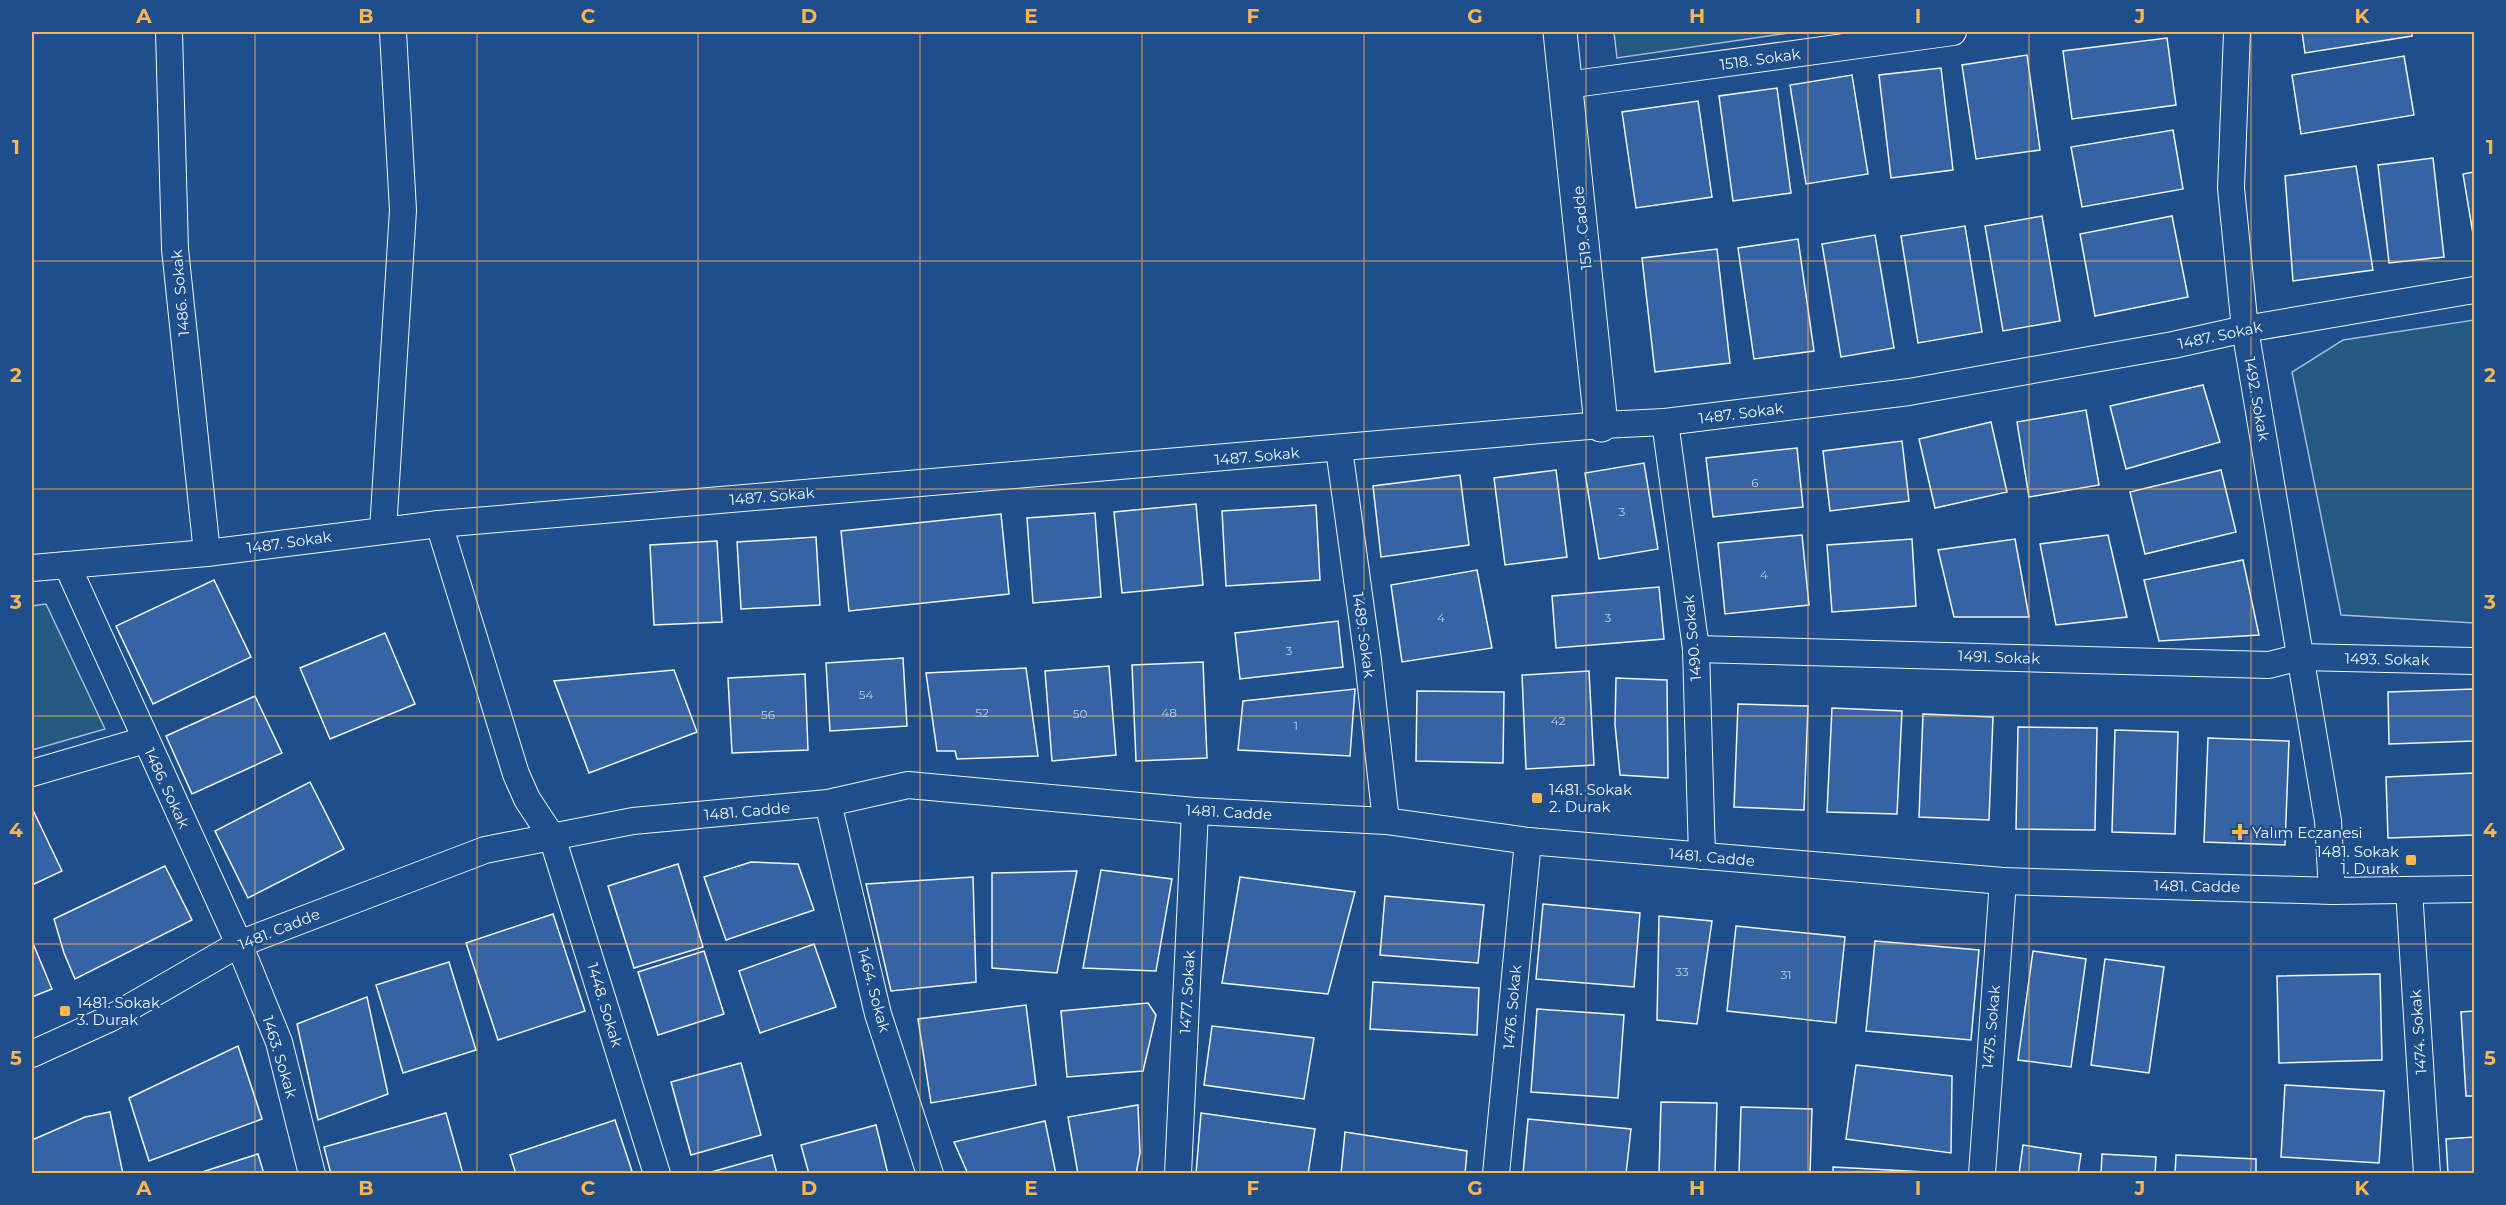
<svg xmlns="http://www.w3.org/2000/svg" width="2506" height="1205" font-family="Montserrat,sans-serif">
  <style>
    .green { fill: #245a82; stroke: #a8bbd7; stroke-width: 1.5 }
    .building { fill: #3563a3; stroke: #f2f6ff; stroke-width: 1.5 }
    .lines { fill: none; stroke-linecap: round; stroke-linejoin: round }
    .street-casing { stroke: #f2f6ff; stroke-width: 28 }
    .secondary-casing { stroke: #f2f6ff; stroke-width: 35 }
    .street { stroke: #1f4e8c; stroke-width: 26 }
    .secondary { stroke: #1f4e8c; stroke-width: 33 }
    .grid { fill: none; stroke: #ffb74d; stroke-width: 1.5; stroke-opacity: 0.55 }
    .poi-dot { fill: #ffb74d; stroke: #1f4e8c; stroke-width: 2 }
    .labels { text-anchor: middle; dominant-baseline: central; stroke-width: 4.5; stroke-linejoin: round; paint-order: stroke }
    .number-label { font-size: 12px; fill: #c3d1e8 }
    .street-label { font-size: 15px; fill: #f2f6ff; stroke: #1f4e8c }
    .poi-label { font-size: 15px; fill: #f2f6ff; stroke: #1f4e8c; text-anchor: start }
    .neatline { fill: none; stroke: #ffb74d; stroke-width: 2 }
    .grid-label { font-size: 20px; text-anchor: middle; font-weight: bold; fill: #ffb74d }
  </style>
  <rect width="100%" height="100%" fill="#1f4e8c"/>
  <g class="green">
    <polygon points="1614,32 1796,32 1617,58"/>
    <polygon points="2474,320 2474,623 2341,615 2292,372 2343,340"/>
    <polygon points="46,604 105,729 32,750 32,606"/>
  </g>
  <g class="building">
    <polygon points="2302,32 2412,32 2412,36 2305,53"/>
    <polygon points="2167,38 2176,105 2072,119 2063,51"/>
    <polygon points="2027,55 2040,150 1976,159 1962,65"/>
    <polygon points="2404,56 2414,115 2301,134 2292,75"/>
    <polygon points="1941,68 1953,170 1891,178 1879,75"/>
    <polygon points="1852,75 1868,174 1806,184 1790,85"/>
    <polygon points="1777,88 1791,193 1733,201 1719,96"/>
    <polygon points="1698,101 1712,197 1636,208 1622,112"/>
    <polygon points="2173,130 2183,189 2082,207 2071,147"/>
    <polygon points="2433,158 2444,257 2389,263 2378,165"/>
    <polygon points="2356,166 2373,270 2293,281 2285,176"/>
    <polygon points="2474,172 2474,240 2463,174"/>
    <polygon points="2042,216 2060,321 2003,331 1985,226"/>
    <polygon points="2172,216 2188,297 2095,316 2080,234"/>
    <polygon points="1965,226 1982,332 1918,343 1901,236"/>
    <polygon points="1875,235 1894,348 1841,357 1822,244"/>
    <polygon points="1798,239 1814,351 1754,359 1738,248"/>
    <polygon points="1717,249 1730,363 1655,372 1642,258"/>
    <polygon points="2203,385 2220,442 2126,469 2110,406"/>
    <polygon points="2086,410 2099,485 2029,497 2017,422"/>
    <polygon points="1991,422 2007,492 1935,508 1919,439"/>
    <polygon points="1902,441 1909,501 1830,511 1823,451"/>
    <polygon points="1797,448 1803,507 1713,517 1706,458"/>
    <polygon points="1644,463 1658,549 1599,559 1585,473"/>
    <polygon points="1556,470 1567,557 1505,565 1494,478"/>
    <polygon points="2221,470 2236,532 2145,554 2130,492"/>
    <polygon points="1460,475 1469,545 1381,557 1373,486"/>
    <polygon points="1196,504 1203,585 1122,593 1114,512"/>
    <polygon points="1316,505 1320,580 1226,586 1222,511"/>
    <polygon points="1095,513 1101,597 1033,603 1027,518"/>
    <polygon points="1001,514 1009,594 849,611 841,531"/>
    <polygon points="1802,535 1809,605 1725,614 1718,543"/>
    <polygon points="2108,535 2127,617 2056,625 2040,544"/>
    <polygon points="816,537 820,605 741,609 737,542"/>
    <polygon points="1912,539 1916,606 1832,612 1827,545"/>
    <polygon points="2015,539 2029,617 1954,617 1938,550"/>
    <polygon points="717,541 722,622 654,625 650,545"/>
    <polygon points="2243,560 2259,635 2159,641 2144,580"/>
    <polygon points="1477,570 1492,648 1402,662 1391,585"/>
    <polygon points="214,580 251,657 153,704 116,626"/>
    <polygon points="1659,587 1664,639 1556,648 1552,596"/>
    <polygon points="1338,621 1343,667 1240,679 1235,633"/>
    <polygon points="385,633 415,704 330,739 300,668"/>
    <polygon points="903,658 907,726 830,731 826,663"/>
    <polygon points="1203,662 1207,758 1136,761 1132,665"/>
    <polygon points="1109,666 1116,755 1052,761 1045,671"/>
    <polygon points="1026,668 1038,756 957,759 955,751 937,751 926,673"/>
    <polygon points="674,670 697,732 589,773 554,681"/>
    <polygon points="1589,671 1594,765 1526,769 1522,675"/>
    <polygon points="805,674 808,750 732,753 728,678"/>
    <polygon points="1616,678 1667,680 1668,778 1620,775 1615,725"/>
    <polygon points="1355,689 1350,756 1238,750 1243,701"/>
    <polygon points="2474,689 2474,741 2389,744 2388,692"/>
    <polygon points="1417,691 1504,692 1503,763 1416,761"/>
    <polygon points="255,696 282,753 192,794 166,736"/>
    <polygon points="1738,704 1808,706 1804,810 1734,807"/>
    <polygon points="1832,708 1902,711 1897,814 1827,812"/>
    <polygon points="1923,714 1993,717 1989,820 1919,817"/>
    <polygon points="2018,727 2097,728 2095,830 2016,829"/>
    <polygon points="2115,730 2178,732 2175,834 2112,832"/>
    <polygon points="2208,738 2289,741 2285,845 2204,842"/>
    <polygon points="2474,773 2474,835 2388,838 2386,777"/>
    <polygon points="310,782 344,849 248,898 215,831"/>
    <polygon points="32,808 62,871 32,885"/>
    <polygon points="751,862 798,864 814,910 726,940 704,877"/>
    <polygon points="678,864 703,947 634,968 608,886"/>
    <polygon points="165,866 192,920 75,979 64,953 54,919"/>
    <polygon points="1101,870 1172,879 1156,971 1083,968"/>
    <polygon points="1077,871 1057,973 992,968 992,873"/>
    <polygon points="973,877 976,982 891,991 866,884"/>
    <polygon points="1240,877 1355,892 1328,994 1222,983"/>
    <polygon points="1385,896 1484,905 1478,963 1380,955"/>
    <polygon points="1543,904 1640,913 1634,987 1536,979"/>
    <polygon points="553,914 585,1011 498,1040 466,943"/>
    <polygon points="1659,916 1712,921 1697,1024 1657,1020"/>
    <polygon points="1736,926 1845,937 1836,1023 1727,1011"/>
    <polygon points="32,941 52,989 32,997"/>
    <polygon points="1875,941 1979,950 1971,1040 1866,1031"/>
    <polygon points="814,944 836,1007 760,1033 739,971"/>
    <polygon points="704,951 724,1014 658,1035 638,972"/>
    <polygon points="2033,951 2086,959 2071,1067 2018,1060"/>
    <polygon points="2105,959 2164,967 2149,1073 2091,1065"/>
    <polygon points="449,962 476,1050 403,1073 376,985"/>
    <polygon points="2380,974 2382,1060 2279,1063 2277,976"/>
    <polygon points="1373,982 1479,988 1477,1035 1370,1029"/>
    <polygon points="367,997 388,1094 318,1120 297,1024"/>
    <polygon points="1148,1003 1156,1015 1143,1071 1067,1077 1061,1011"/>
    <polygon points="1026,1005 1036,1085 931,1103 918,1019"/>
    <polygon points="1537,1009 1624,1015 1618,1098 1531,1092"/>
    <polygon points="2474,1011 2474,1096 2466,1096 2461,1012"/>
    <polygon points="1212,1026 1314,1038 1304,1099 1204,1085"/>
    <polygon points="238,1046 262,1119 149,1161 129,1098"/>
    <polygon points="741,1063 761,1135 691,1155 671,1082"/>
    <polygon points="1856,1065 1952,1076 1951,1153 1846,1139"/>
    <polygon points="2285,1085 2384,1091 2379,1163 2281,1157"/>
    <polygon points="1661,1102 1717,1103 1715,1174 1659,1174"/>
    <polygon points="1138,1105 1140,1153 1136,1174 1078,1174 1068,1117"/>
    <polygon points="1741,1107 1812,1109 1810,1174 1739,1174"/>
    <polygon points="110,1112 123,1174 32,1174 32,1140 85,1117"/>
    <polygon points="446,1113 463,1174 331,1174 324,1147"/>
    <polygon points="1201,1113 1315,1129 1308,1174 1196,1174"/>
    <polygon points="1528,1119 1631,1129 1626,1174 1523,1174"/>
    <polygon points="615,1120 632,1171 625,1174 516,1174 510,1155"/>
    <polygon points="1045,1121 1056,1174 968,1174 954,1142"/>
    <polygon points="876,1125 888,1174 809,1174 801,1145"/>
    <polygon points="1345,1132 1467,1151 1465,1174 1341,1174"/>
    <polygon points="2474,1137 2474,1174 2448,1174 2446,1139"/>
    <polygon points="2023,1145 2081,1154 2078,1174 2019,1174"/>
    <polygon points="258,1154 264,1174 196,1174"/>
    <polygon points="2102,1154 2156,1157 2155,1174 2101,1174"/>
    <polygon points="772,1155 777,1174 704,1174"/>
    <polygon points="2176,1155 2256,1159 2256,1174 2175,1174"/>
    <polygon points="1833,1167 1945,1173 1833,1174"/>
  </g>
  <g class="lines">
    <defs>
      <g id="street">
        <polyline points="169,32 175,249 207,553"/>
        <polyline points="2237,32 2231,188 2245,329 2328,821 2332,891"/>
        <polyline points="1567,85 1953,32"/>
        <polyline points="1665,422 1696,649 1702,856"/>
        <polyline points="1339,449 1368,660 1386,821"/>
        <polyline points="439,524 516,774 527,799 552,837 657,1174"/>
        <polyline points="383,530 403,210 393,32"/>
        <polyline points="67,565 239,944 279,1042 312,1174"/>
        <polyline points="32,568 207,553 439,524 1601,425 1665,422 1909,392 2173,345 2245,329 2474,290"/>
        <polyline points="1696,649 2269,665 2300,657 2474,661"/>
        <polyline points="32,773 145,740"/>
        <polyline points="828,803 878,1014 930,1174"/>
        <polyline points="2409,890 2427,1174"/>
        <polyline points="32,1054 111,1018 239,944 485,850 633,821 828,803 908,785 1195,811 1386,821 1528,841 2003,881 2332,891 2474,889"/>
        <polyline points="1178,1174 1195,811"/>
        <polyline points="1496,1174 1528,841"/>
        <polyline points="1982,1174 2003,881"/>
      </g>
      <polyline id="secondary" points="1560,32 1601,425"/>
    </defs>
    <use href="#street" class="street-casing"/>
    <use href="#secondary" class="secondary-casing"/>
    <use href="#street" class="street"/>
    <use href="#secondary" class="secondary"/>
  </g>
  <path class="grid" d="M255 32V1174M477 32V1174M698 32V1174M920 32V1174M1142 32V1174M1364 32V1174M1586 32V1174M1808 32V1174M2029 32V1174M2251 32V1174M32 261H2474M32 489H2474M32 716H2474M32 944H2474"/>
  <g class="poi-dot">
    <rect x="1531" y="792" width="12" height="12" rx="3"/>
    <path d="M2237 823h6v6h6v6h-6v6h-6v-6h-6v-6h6z"/>
    <rect x="2405" y="854" width="12" height="12" rx="3"/>
    <rect x="59" y="1005" width="12" height="12" rx="3"/>
  </g>
  <g class="labels">
    <g class="number-label">
      <text x="1755" y="482">6</text>
      <text x="1622" y="511">3</text>
      <text x="1764" y="574">4</text>
      <text x="1441" y="617">4</text>
      <text x="1608" y="617">3</text>
      <text x="1289" y="650">3</text>
      <text x="866" y="694">54</text>
      <text x="982" y="712">52</text>
      <text x="1169" y="712">48</text>
      <text x="1080" y="713">50</text>
      <text x="768" y="714">56</text>
      <text x="1558" y="720">42</text>
      <text x="1296" y="725">1</text>
      <text x="1682" y="971">33</text>
      <text x="1786" y="974">31</text>
    </g>
    <g class="street-label">
      <text transform="translate(1760 59) rotate(-8)">1518. Sokak</text>
      <text transform="translate(1582 228) rotate(-96)">1519. Cadde</text>
      <text transform="translate(180 293) rotate(-95)">1486. Sokak</text>
      <text transform="translate(2220 335) rotate(-12)">1487. Sokak</text>
      <text transform="translate(2257 399) rotate(80)">1492. Sokak</text>
      <text transform="translate(1741 413) rotate(-7)">1487. Sokak</text>
      <text transform="translate(1257 456) rotate(-5)">1487. Sokak</text>
      <text transform="translate(772 496) rotate(-5)">1487. Sokak</text>
      <text transform="translate(289 542) rotate(-8)">1487. Sokak</text>
      <text transform="translate(1364 635) rotate(82)">1489. Sokak</text>
      <text transform="translate(1692 638) rotate(-95)">1490. Sokak</text>
      <text transform="translate(1999 657) rotate(2)">1491. Sokak</text>
      <text transform="translate(2387 659) rotate(1)">1493. Sokak</text>
      <text transform="translate(167 788) rotate(65)">1486. Sokak</text>
      <text transform="translate(747 811) rotate(-5)">1481. Cadde</text>
      <text transform="translate(1229 812) rotate(3)">1481. Cadde</text>
      <text transform="translate(1712 857) rotate(5)">1481. Cadde</text>
      <text transform="translate(2197 886) rotate(1)">1481. Cadde</text>
      <text transform="translate(279 929) rotate(-22)">1481. Cadde</text>
      <text transform="translate(874 990) rotate(75)">1464. Sokak</text>
      <text transform="translate(1187 992) rotate(-87)">1477. Sokak</text>
      <text transform="translate(605 1005) rotate(73)">1448. Sokak</text>
      <text transform="translate(1512 1007) rotate(-85)">1476. Sokak</text>
      <text transform="translate(1991 1027) rotate(-85)">1475. Sokak</text>
      <text transform="translate(2418 1032) rotate(-94)">1474. Sokak</text>
      <text transform="translate(280 1057) rotate(73)">1463. Sokak</text>
    </g>
    <g class="poi-label">
      <text x="1549" y="789">1481. Sokak<tspan x="1549" dy="17">2. Durak</tspan></text>
      <text x="2252" y="832">Yalım Eczanesi</text>
      <text x="2399" y="851" text-anchor="end">1481. Sokak<tspan x="2399" dy="17">1. Durak</tspan></text>
      <text x="77" y="1002">1481. Sokak<tspan x="77" dy="17">3. Durak</tspan></text>
    </g>
  </g>
  <rect width="2506" height="1205" fill="none" stroke="#1f4e8c" stroke-width="66"/>
  <rect x="33" y="33" width="2440" height="1139" class="neatline"/>
  <g class="grid-label">
    <text x="144" y="23">A</text>
    <text x="366" y="23">B</text>
    <text x="588" y="23">C</text>
    <text x="809" y="23">D</text>
    <text x="1031" y="23">E</text>
    <text x="1253" y="23">F</text>
    <text x="1475" y="23">G</text>
    <text x="1697" y="23">H</text>
    <text x="1918" y="23">I</text>
    <text x="2140" y="23">J</text>
    <text x="2362" y="23">K</text>
    <text x="16" y="154">1</text>
    <text x="2490" y="154">1</text>
    <text x="16" y="382">2</text>
    <text x="2490" y="382">2</text>
    <text x="16" y="609">3</text>
    <text x="2490" y="609">3</text>
    <text x="16" y="837">4</text>
    <text x="2490" y="837">4</text>
    <text x="16" y="1065">5</text>
    <text x="2490" y="1065">5</text>
    <text x="144" y="1195">A</text>
    <text x="366" y="1195">B</text>
    <text x="588" y="1195">C</text>
    <text x="809" y="1195">D</text>
    <text x="1031" y="1195">E</text>
    <text x="1253" y="1195">F</text>
    <text x="1475" y="1195">G</text>
    <text x="1697" y="1195">H</text>
    <text x="1918" y="1195">I</text>
    <text x="2140" y="1195">J</text>
    <text x="2362" y="1195">K</text>
  </g>
</svg>
